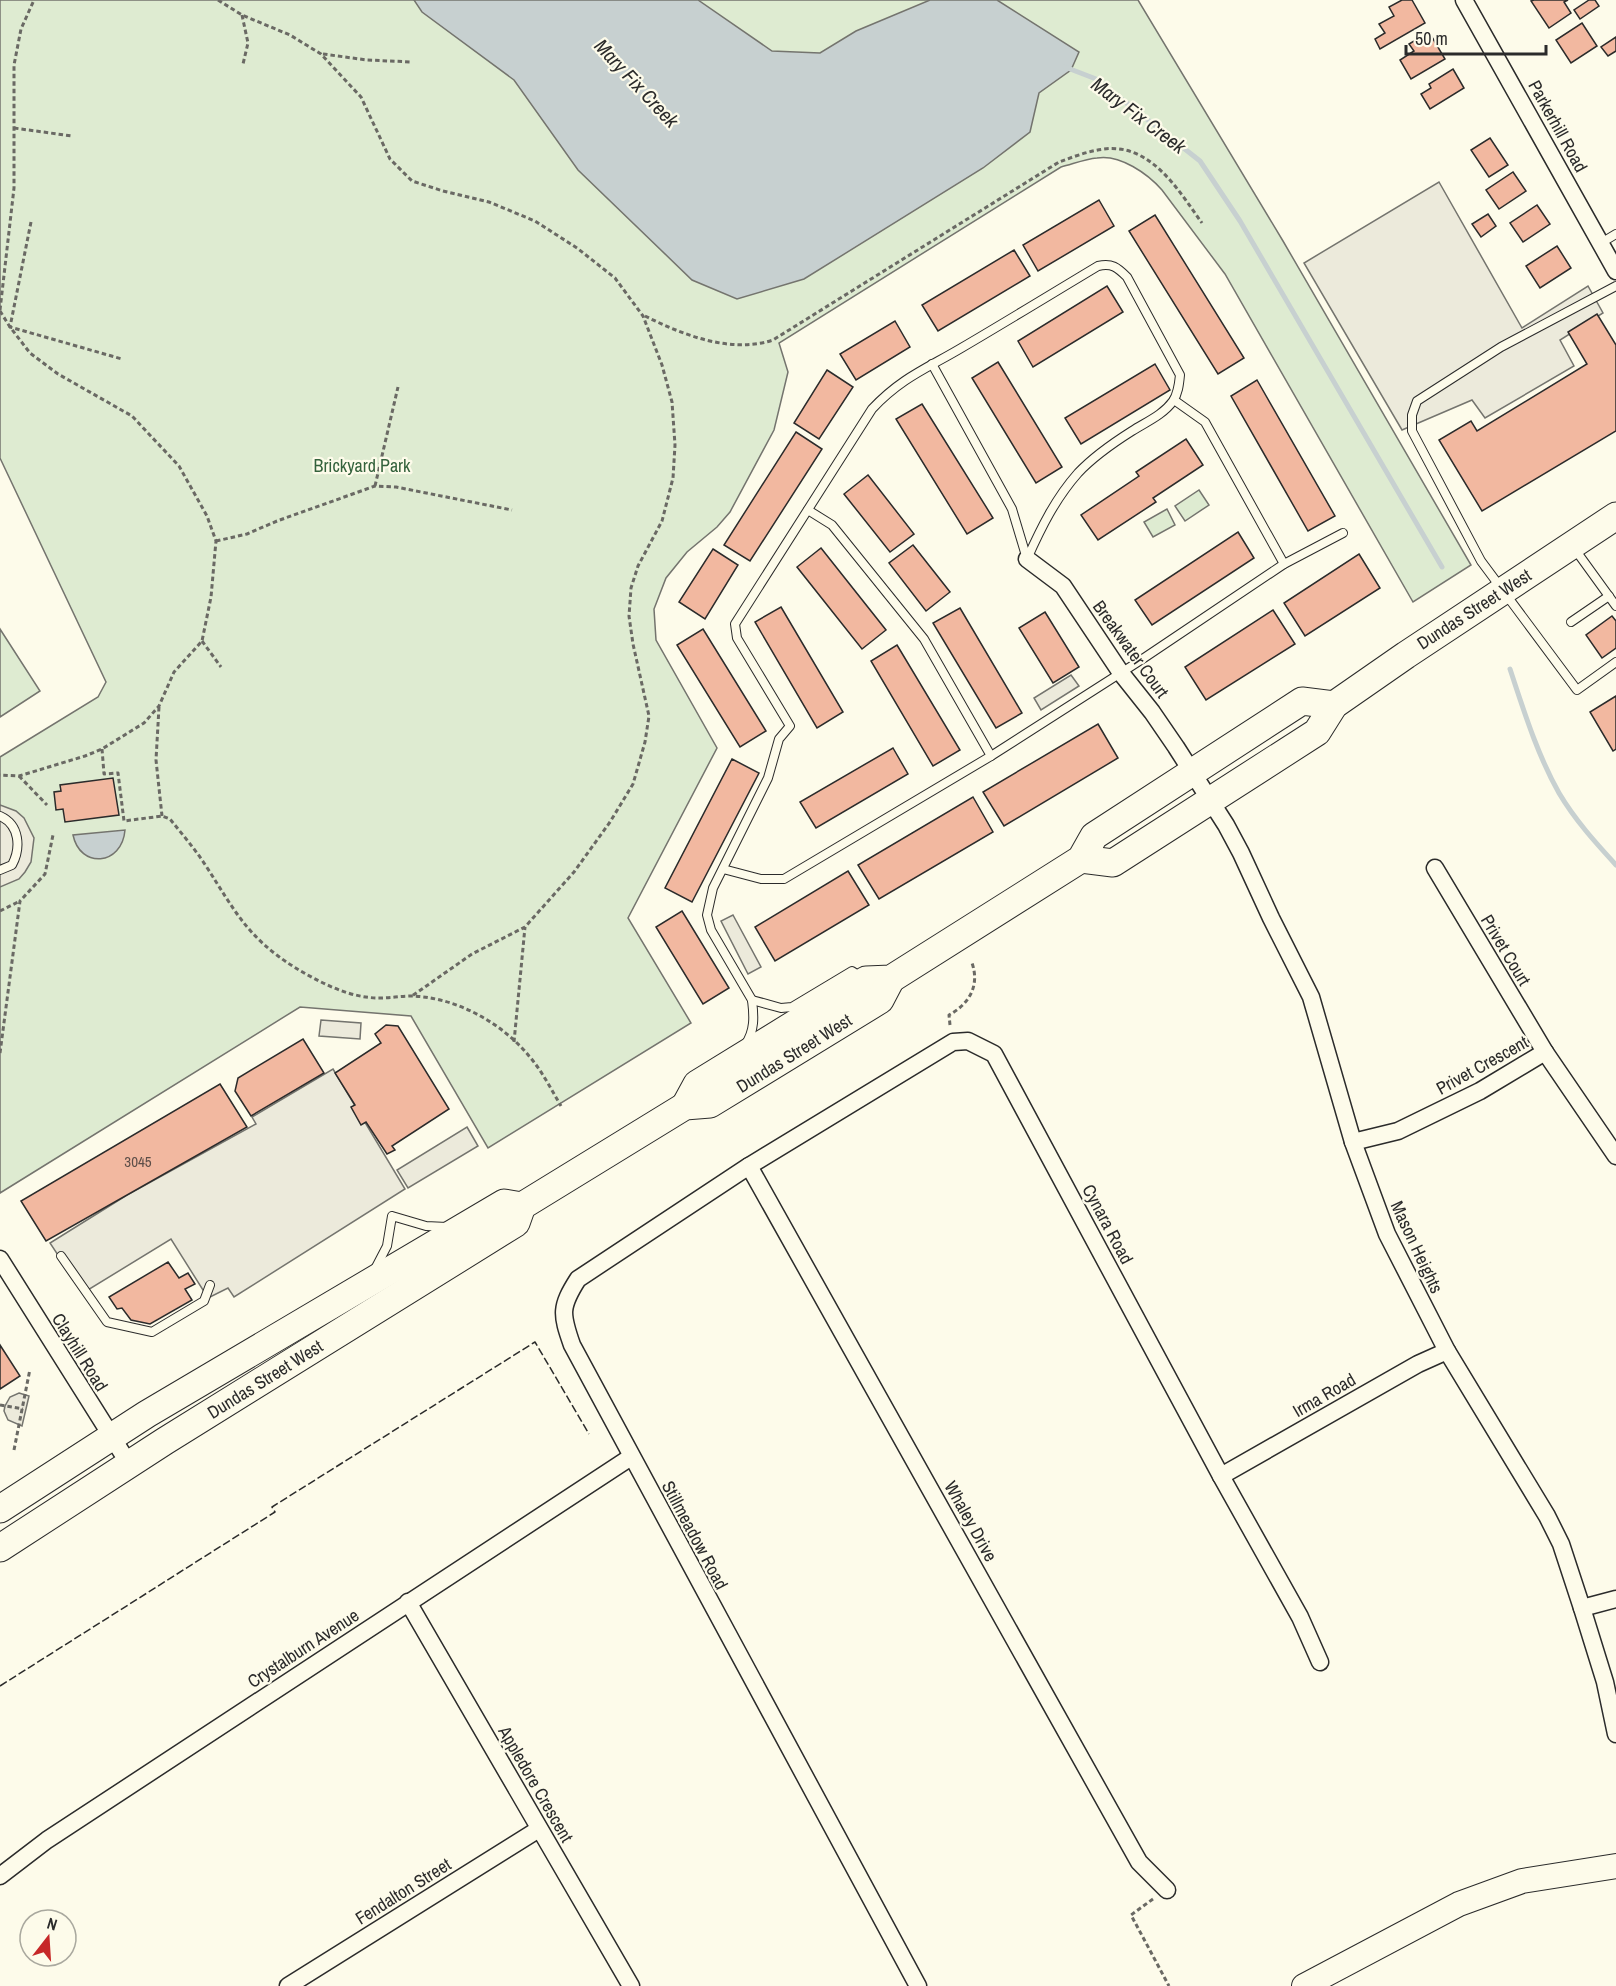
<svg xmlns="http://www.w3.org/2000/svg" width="1616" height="1986" font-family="'Archivo Narrow',sans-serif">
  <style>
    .green { fill: #deebd1; stroke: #74746e; stroke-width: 1.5 }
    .parking { fill: #eceadb; stroke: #74746e; stroke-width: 1.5 }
    .water { fill: #c7d0d0; stroke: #74746e; stroke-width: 1.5 }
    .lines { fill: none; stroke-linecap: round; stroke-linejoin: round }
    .stream { stroke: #c7d0d0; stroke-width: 5 }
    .building { fill: #f2b8a0; stroke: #2b2b2b; stroke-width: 1.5 }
    .lane-casing { stroke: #2b2b2b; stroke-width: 10 }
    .street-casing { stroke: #2b2b2b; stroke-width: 19 }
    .secondary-casing { stroke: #2b2b2b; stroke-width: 26 }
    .primary-casing { stroke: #2b2b2b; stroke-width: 29 }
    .path { stroke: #6a6964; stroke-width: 3; stroke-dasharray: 4.5 3; stroke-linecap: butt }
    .lane { stroke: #fdfbea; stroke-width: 8 }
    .street { stroke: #fdfbea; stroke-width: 16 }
    .secondary { stroke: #fdfbea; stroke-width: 24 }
    .primary { stroke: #fdfbea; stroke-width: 27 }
    .fence { stroke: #2b2b2b; stroke-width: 1.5; stroke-dasharray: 8 3; stroke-linecap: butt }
    .labels { text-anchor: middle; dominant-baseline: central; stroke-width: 4.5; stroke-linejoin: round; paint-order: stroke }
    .number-label { font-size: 15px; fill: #5d4e48 }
    .street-label { font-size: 18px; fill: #2b2b2b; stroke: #fdfbea }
    .park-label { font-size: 18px; fill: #34623c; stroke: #fdfbea }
    .water-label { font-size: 20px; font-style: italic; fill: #2b2b2b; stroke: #fdfbea }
  </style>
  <rect width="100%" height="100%" fill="#fdfbea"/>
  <g class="green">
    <path d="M0 0H1138L1283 241 1471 565 1413 602 1225 274 1162 190C1148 174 1120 154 1097 158 1085 159 1073 164 1061 167L779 343 788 372 774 430 730 512 717 527 687 552 666 578 654 609 656 640 717 748 628 918 691 1023 488 1148 411 1016 300 1007 0 1193V757L98 697 106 682 0 458Z"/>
    <polygon points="1199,490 1209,505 1185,521 1175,506"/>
    <polygon points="1167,509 1175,525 1153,537 1144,522"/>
    <polygon points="0,629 40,691 0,717"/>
  </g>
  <g class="parking">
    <polygon points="1439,182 1522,328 1588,286 1603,313 1560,340 1574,366 1485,418 1472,400 1402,430 1304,263"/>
    <polygon points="1071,675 1079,686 1041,710 1034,698"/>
    <polygon points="0,805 16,811 24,818 34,838 31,862 25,872 19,879 0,887"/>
    <polygon points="733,915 761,967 748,974 721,921"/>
    <polygon points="321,1020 361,1023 360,1039 319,1036"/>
    <polygon points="333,1069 405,1189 234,1297 228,1288 208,1298 171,1239 83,1293 50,1243 127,1195 256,1124 252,1117"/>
    <polygon points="467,1127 478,1146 408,1188 397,1170"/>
    <polygon points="19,1393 29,1396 22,1426 8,1420 4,1411 5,1406 10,1397"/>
  </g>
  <g class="water">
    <polygon points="414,0 698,0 772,51 820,53 856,31 930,0 997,0 1079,52 1071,70 1039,93 1030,132 983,168 804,279 737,299 692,280 578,170 514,80 422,12"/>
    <path d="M125 830C122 866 80 869 73 835Z"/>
  </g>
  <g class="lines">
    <g class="stream">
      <polyline points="1065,67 1096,79 1200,161 1240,221 1442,567"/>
      <path d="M1510 669C1524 711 1537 754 1559 793 1575 820 1595 842 1616 865"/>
    </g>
  </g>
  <g class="building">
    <polygon points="1402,0 1412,0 1425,23 1380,49 1375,39 1385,33 1379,24 1394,16 1389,7"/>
    <polygon points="1534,0 1568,0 1564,2 1571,13 1549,28 1531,1"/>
    <polygon points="1589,0 1595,0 1599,6 1580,19 1574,10"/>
    <polygon points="1582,23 1597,46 1571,63 1556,40"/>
    <polygon points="1429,32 1445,59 1411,79 1400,60 1414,51 1409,44"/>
    <polygon points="1616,37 1616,51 1608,56 1601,47"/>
    <polygon points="1453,69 1464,88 1430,109 1421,94 1431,88 1429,84"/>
    <polygon points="1490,138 1508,165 1489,177 1471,150"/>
    <polygon points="1513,172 1526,191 1499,209 1486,190"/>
    <polygon points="1099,200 1114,226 1038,271 1023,245"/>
    <polygon points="1537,205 1550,224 1523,242 1510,223"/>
    <polygon points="1488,214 1496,226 1481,237 1472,224"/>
    <polygon points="1155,215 1244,358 1218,374 1129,231"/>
    <polygon points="1557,246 1571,268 1540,288 1526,266"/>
    <polygon points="1014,250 1030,276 938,331 922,305"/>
    <polygon points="1107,286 1123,312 1033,367 1018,341"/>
    <polygon points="1597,314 1616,345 1616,431 1482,511 1439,440 1471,421 1477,431 1587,364 1568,332"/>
    <polygon points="895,321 910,347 856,380 840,354"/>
    <polygon points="998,362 1062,467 1036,483 972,378"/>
    <polygon points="1155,364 1170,390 1081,444 1065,418"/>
    <polygon points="827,370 853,387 819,439 794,423"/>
    <polygon points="1257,380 1335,516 1308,531 1231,396"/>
    <polygon points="922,404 993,518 967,534 896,419"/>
    <polygon points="796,432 822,449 750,561 724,545"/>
    <polygon points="1186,439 1203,465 1153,498 1156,502 1098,540 1081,515 1139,476 1136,472"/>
    <polygon points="868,475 914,534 890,552 844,494"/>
    <polygon points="1238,532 1254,558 1152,625 1135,600"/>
    <polygon points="913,545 950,592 926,611 889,563"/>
    <polygon points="821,548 886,630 862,649 797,567"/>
    <polygon points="713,549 738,565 705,619 679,602"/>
    <polygon points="1359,554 1380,588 1305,636 1284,603"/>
    <polygon points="781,607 843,712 817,728 755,622"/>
    <polygon points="960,608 1022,713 996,728 933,623"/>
    <polygon points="1273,610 1295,644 1206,700 1185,667"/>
    <polygon points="1045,612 1079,667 1053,683 1019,628"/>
    <polygon points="1612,616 1616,621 1616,648 1602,658 1586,635"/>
    <polygon points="703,629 766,731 740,747 677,645"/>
    <polygon points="897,645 960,750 933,766 871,661"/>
    <polygon points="1616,696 1616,749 1613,751 1590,712"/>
    <polygon points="1098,724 1118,758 1004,826 983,792"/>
    <polygon points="893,748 908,774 816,828 800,802"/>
    <polygon points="732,759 759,773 692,902 665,888"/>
    <polygon points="113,778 119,815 65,822 63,809 56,810 54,792 61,791 60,785"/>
    <polygon points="973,797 993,832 879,899 858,865"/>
    <polygon points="848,871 869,905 775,961 755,927"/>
    <polygon points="682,911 729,988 703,1004 656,927"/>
    <polygon points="386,1025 398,1026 449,1109 392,1146 395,1150 387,1154 366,1122 361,1125 351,1107 355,1105 335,1073 381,1043 375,1034"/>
    <polygon points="303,1039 324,1073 251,1116 235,1091 238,1078"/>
    <polygon points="220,1084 247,1127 46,1241 21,1201"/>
    <polygon points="168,1262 179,1278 188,1273 195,1284 185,1289 192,1300 150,1324 131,1320 122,1308 117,1309 109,1297"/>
    <polygon points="0,1345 20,1376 0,1389"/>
  </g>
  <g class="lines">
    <defs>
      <g id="lane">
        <polyline points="1601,243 1616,234"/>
        <polyline points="1616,286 1501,347 1417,401 1412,415 1412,431 1481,561 1577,690 1616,662"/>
        <polyline points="932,364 1012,509 1027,559"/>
        <polyline points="1174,400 1205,422 1284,564"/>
        <polyline points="808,510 832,525 924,639 991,756"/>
        <polyline points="1574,548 1616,606"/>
        <polyline points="1571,622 1609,596"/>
        <path d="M0 816C20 825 21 848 12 865L0 870"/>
        <polyline points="723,869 761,879 784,879 991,756 1141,660 1284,564 1343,533"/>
        <polyline points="752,1000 781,1008 792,1007 852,971 863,978"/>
        <path d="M745 1045C755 1031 754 1016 752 1000L711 930 707 915 713 888 768 778 779 739 790 726 737 638 735 624 872 409C902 377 928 368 963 347 1009 320 1053 293 1098 266 1112 263 1117 267 1127 277L1180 375C1179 385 1178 394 1173 401 1163 415 1146 422 1132 431 1113 443 1094 456 1078 473 1055 499 1041 528 1027 559"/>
        <polyline points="61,1256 107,1322 152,1332 204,1301 210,1285"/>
        <polyline points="375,1269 387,1246 392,1216 426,1226 447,1227"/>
      </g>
      <g id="street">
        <polyline points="1464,0 1616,271"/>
        <polyline points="1027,559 1063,586 1121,673 1152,712 1176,747 1226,825 1241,853 1271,918 1311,997 1353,1142 1387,1234 1447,1351 1547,1516 1561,1544 1582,1608 1605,1682 1616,1734"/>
        <polyline points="1435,868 1545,1052 1616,1156"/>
        <polyline points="1353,1142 1398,1131 1480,1091 1545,1052"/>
        <polyline points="749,1166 1139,1862 1167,1890"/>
        <polyline points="0,1259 129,1464"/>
        <polyline points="1221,1476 1418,1364 1447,1351"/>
        <polyline points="408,1602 631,1986"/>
        <polyline points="1582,1608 1616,1599"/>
        <polyline points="0,1876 47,1840 631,1457"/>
        <polyline points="288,1986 539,1829"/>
        <path d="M918 1986 572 1345C561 1314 560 1307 578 1279L749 1166 953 1042 968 1041 994 1054 1221 1476 1300 1617 1320 1662"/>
      </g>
      <polyline id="secondary" points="1304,1986 1459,1904 1522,1881 1616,1866"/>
      <g id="primary">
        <polyline points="1081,859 1113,863 1317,732 1334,705 1406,655 1616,516"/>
        <polyline points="685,1106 697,1084 866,980 891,979 1081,859 1094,836 1302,701 1334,705"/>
        <polyline points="0,1509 147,1414 504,1203 522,1206"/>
        <polyline points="0,1548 165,1441 516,1223 522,1206 685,1106 710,1104 880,1000 891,979"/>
      </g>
    </defs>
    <use href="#lane" class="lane-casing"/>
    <use href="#street" class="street-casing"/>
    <use href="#secondary" class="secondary-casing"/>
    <use href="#primary" class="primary-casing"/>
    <g class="path">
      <polyline points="218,0 242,15 290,35 321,54 361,97 390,159 412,181 443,191 489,202 535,221 577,248 615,278 643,316 662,365 672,402 675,445 673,478 662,521 638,566 631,588 629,616 633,644 649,716 645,742 633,784 610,822 574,872 525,927 472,954 412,996"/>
      <polyline points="242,15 248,43 243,64"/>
      <polyline points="323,54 367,60 412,62"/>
      <polyline points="14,128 72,136"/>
      <polyline points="31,222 10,327 122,359"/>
      <polyline points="0,310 14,188 14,65 21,29 34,0"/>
      <polyline points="0,311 10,327 30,353 58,374 132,416 179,466 207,516 216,541 211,597 202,641 174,672 159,706 144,723 102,749 85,756 19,776 0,775"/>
      <path d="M645 316C683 335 731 354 773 340L1059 162C1073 157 1088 151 1104 149 1151 143 1179 191 1202 223"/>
      <polyline points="375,486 398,387"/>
      <polyline points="216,541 247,534 277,521 375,486 396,487 512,510"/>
      <polyline points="202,641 221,667"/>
      <polyline points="159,707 156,760 162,816"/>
      <path d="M102 749 104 774 118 773 124 821 162 816 170 819C182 834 195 849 206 866 235 911 247 937 294 967 319 982 349 998 379 998 390 998 400 996 411 996 455 997 501 1022 529 1056 542 1071 551 1089 561 1106"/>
      <polyline points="19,776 47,805"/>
      <polyline points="0,911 20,901"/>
      <path d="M950 1025 949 1015C969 1004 980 986 972 963"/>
      <polyline points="514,1042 525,927"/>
      <polyline points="0,1053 20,901 45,874 53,835"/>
      <polyline points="0,1405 23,1409"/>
      <polyline points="14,1450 30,1369"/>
      <polyline points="1153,1899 1131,1915 1169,1986"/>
    </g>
    <use href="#lane" class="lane"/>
    <use href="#street" class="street"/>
    <use href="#secondary" class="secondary"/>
    <use href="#primary" class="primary"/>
    <polyline class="fence" points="0,1686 275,1512 272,1507 535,1342 589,1434"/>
  </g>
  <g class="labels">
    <g class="number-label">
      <text x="138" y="1161">3045</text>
    </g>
    <g class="street-label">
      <text transform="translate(1558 126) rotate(61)">Parkerhill Road</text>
      <text transform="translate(1474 609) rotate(-33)">Dundas Street West</text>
      <text transform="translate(1131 649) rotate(54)">Breakwater Court</text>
      <text transform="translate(1506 950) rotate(59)">Privet Court</text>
      <text transform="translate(794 1053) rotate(-32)">Dundas Street West</text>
      <text transform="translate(1482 1065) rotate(-29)">Privet Crescent</text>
      <text transform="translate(1108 1224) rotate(62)">Cynara Road</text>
      <text transform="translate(1417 1247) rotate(65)">Mason Heights</text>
      <text transform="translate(80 1352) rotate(58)">Clayhill Road</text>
      <text transform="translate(265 1379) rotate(-32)">Dundas Street West</text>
      <text transform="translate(1324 1395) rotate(-30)">Irma Road</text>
      <text transform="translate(971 1521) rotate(61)">Whaley Drive</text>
      <text transform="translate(695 1535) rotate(62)">Stillmeadow Road</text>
      <text transform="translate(303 1648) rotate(-33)">Crystalburn Avenue</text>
      <text transform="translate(536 1784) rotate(60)">Appledore Crescent</text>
      <text transform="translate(403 1891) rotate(-32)">Fendalton Street</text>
    </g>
    <g class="park-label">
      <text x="362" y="465">Brickyard Park</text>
    </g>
    <g class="water-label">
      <text transform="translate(637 83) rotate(47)">Mary Fix Creek</text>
      <text transform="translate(1139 115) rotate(37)">Mary Fix Creek</text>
    </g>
  </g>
  <g transform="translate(48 1938) rotate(17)"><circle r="28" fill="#fdfbea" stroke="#a9a89e" stroke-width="1.5"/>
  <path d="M0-4.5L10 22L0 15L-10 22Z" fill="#c62828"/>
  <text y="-9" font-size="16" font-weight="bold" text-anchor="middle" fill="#2b2b2b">N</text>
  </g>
  <path d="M1406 45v9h140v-9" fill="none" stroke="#2b2b2b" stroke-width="3"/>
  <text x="1415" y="45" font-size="18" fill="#2b2b2b" stroke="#fdfbea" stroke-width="4.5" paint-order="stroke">50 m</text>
</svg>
